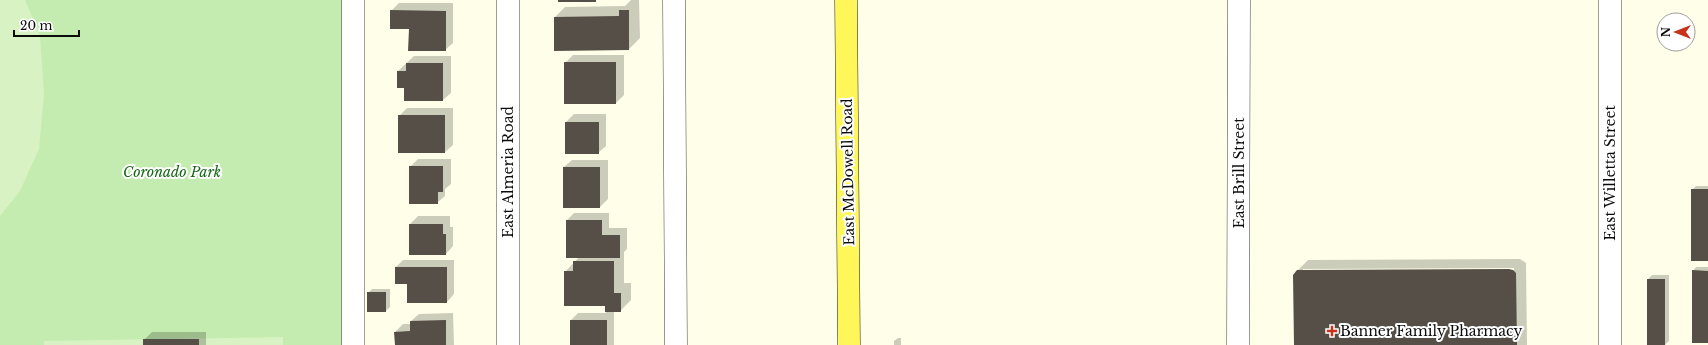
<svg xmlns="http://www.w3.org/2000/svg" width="1708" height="345" font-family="'Libre Baskerville',serif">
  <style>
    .green { fill: #c4ecb0 }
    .pitch { fill: #d9f2c3 }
    .shadow { fill: #0003; fill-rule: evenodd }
    .building { fill: #554f47 }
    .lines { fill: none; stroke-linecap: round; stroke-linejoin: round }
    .minor-casing { stroke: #3e3e3e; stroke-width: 23 }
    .major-casing { stroke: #1c1c1c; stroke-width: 23 }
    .minor { stroke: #fff; stroke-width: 22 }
    .major { stroke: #fff759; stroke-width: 22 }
    .poi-dot { fill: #c5331a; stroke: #fff; stroke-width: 1.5 }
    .labels { text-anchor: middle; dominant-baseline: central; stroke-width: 4; stroke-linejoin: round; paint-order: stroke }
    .park-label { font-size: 14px; font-style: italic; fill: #186717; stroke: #fff }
    .street-label { font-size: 14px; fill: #0b0b0b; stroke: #fff }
    .poi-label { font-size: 14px; fill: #0b0b0b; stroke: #fff; text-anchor: start }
  </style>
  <rect width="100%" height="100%" fill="#ffffe9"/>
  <polygon class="green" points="0,0 344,0 345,345 0,345"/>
  <g class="pitch">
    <polygon points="0,0 25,0 40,36 44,94 39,149 20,191 0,216"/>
    <polygon points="283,337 283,345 44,345 44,341"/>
  </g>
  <g class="shadow">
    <polygon points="631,0 639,0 640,38 629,49 555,50 555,17 565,7 625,6"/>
    <polygon points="399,3 453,3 453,43 445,50 410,28 391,11"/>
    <polygon points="573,55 624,55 624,95 616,103 565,103 565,63"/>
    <polygon points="414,56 451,56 451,93 443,100 405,100 405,87 398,71"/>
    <polygon points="407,108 453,108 453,145 445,152 399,116"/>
    <polygon points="574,114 606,114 606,146 598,153 566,153 566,122"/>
    <polygon points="418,159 451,159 451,184 445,189 445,196 437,203 410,167"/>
    <polygon points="572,160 608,160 608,199 600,207 564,167"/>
    <polygon points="1696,186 1708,186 1708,260 1692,190"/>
    <polygon points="574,213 609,213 609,228 627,228 627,249 624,252 624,283 631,283 631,300 620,311 614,311 614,345 571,345 571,320 578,313 606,313 606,305 565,272 579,257 567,220"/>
    <polygon points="418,216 450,216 450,227 453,227 453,246 446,254 410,254 410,224"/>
    <path d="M1520 259 1526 263 1527 345H1295L1297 271 1308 260ZM1514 268V270L1303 271V269Z"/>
    <polygon points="403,260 454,260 454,294 447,302 408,283 396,267"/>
    <polygon points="1696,267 1708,267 1708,342 1693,271"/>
    <polygon points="1652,275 1669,275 1669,341 1665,345 1648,279"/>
    <polygon points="372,289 390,289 390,307 386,311 368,293"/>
    <polygon points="453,313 454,345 396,345 395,332 403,324 411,324 411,321 419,314"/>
    <polygon points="152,332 206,332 206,345 144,345 144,340"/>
    <polygon points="898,338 901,338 901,345 894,345 894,341"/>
  </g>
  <g class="building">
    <rect x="558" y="0" width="38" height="2"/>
    <polygon points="390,10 446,11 446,51 408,51 409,29 390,29"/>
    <polygon points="619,10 629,10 629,50 554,51 554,17 619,16"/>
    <rect x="564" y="62" width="52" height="42"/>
    <polygon points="406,63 443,63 443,101 404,101 404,88 397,88 397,71 406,71"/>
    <rect x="398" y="115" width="47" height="38"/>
    <rect x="565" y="122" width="34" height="32"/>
    <polygon points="409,166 443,166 443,192 438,192 438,204 409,204"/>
    <rect x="563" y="167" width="37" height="41"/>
    <rect x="1691" y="189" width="17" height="72"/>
    <polygon points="566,220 602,220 602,235 620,235 620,258 566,258"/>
    <polygon points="409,224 443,224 443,234 446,234 446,255 409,255"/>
    <polygon points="573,261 614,261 614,293 621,293 621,312 605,312 605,306 564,306 564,271 573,271"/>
    <polygon points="395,267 447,267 447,303 407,303 407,284 395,284"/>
    <polygon points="1509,269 1513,270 1516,273 1517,345 1294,345 1293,275 1297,270"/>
    <polygon points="1692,270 1708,271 1708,343 1692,343"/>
    <rect x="1647" y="279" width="18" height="66"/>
    <rect x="367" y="292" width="19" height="20"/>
    <polygon points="446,320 446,345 395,345 394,332 410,331 410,321"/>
    <rect x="570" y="320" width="37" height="25"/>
    <rect x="143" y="339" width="56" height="6"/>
  </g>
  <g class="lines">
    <defs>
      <g id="minor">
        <polyline points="508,0 508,345"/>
        <polyline points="674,0 676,345"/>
        <polyline points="353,345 353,0"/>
        <polyline points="1238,345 1239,0"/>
        <polyline points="1610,345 1610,0"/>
      </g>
      <polyline id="major" points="846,0 849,345"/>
    </defs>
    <use href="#minor" class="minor-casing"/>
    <use href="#major" class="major-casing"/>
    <use href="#minor" class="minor"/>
    <use href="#major" class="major"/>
  </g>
  <path class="poi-dot" d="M1330 325h4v4h4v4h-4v4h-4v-4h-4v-4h4z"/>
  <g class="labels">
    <g class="park-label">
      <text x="172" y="172">Coronado Park</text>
    </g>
    <g class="street-label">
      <text transform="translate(508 172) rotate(-90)">East Almeria Road</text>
      <text transform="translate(848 172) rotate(-91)">East McDowell Road</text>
      <text transform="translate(1239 173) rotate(-90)">East Brill Street</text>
      <text transform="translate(1610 173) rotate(-90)">East Willetta Street</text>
    </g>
    <g class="poi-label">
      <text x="1340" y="331">Banner Family Pharmacy</text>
    </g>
  </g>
  <g transform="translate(1676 32) rotate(270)"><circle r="19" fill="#ffffff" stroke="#9d9d9d"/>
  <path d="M0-3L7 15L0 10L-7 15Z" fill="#c5331a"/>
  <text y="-6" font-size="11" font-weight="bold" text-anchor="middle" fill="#0b0b0b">N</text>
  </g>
  <path d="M14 30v6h65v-6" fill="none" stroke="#0b0b0b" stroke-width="2"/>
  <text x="20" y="30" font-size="12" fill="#0b0b0b" stroke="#ffffff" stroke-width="3" paint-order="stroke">20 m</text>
</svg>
